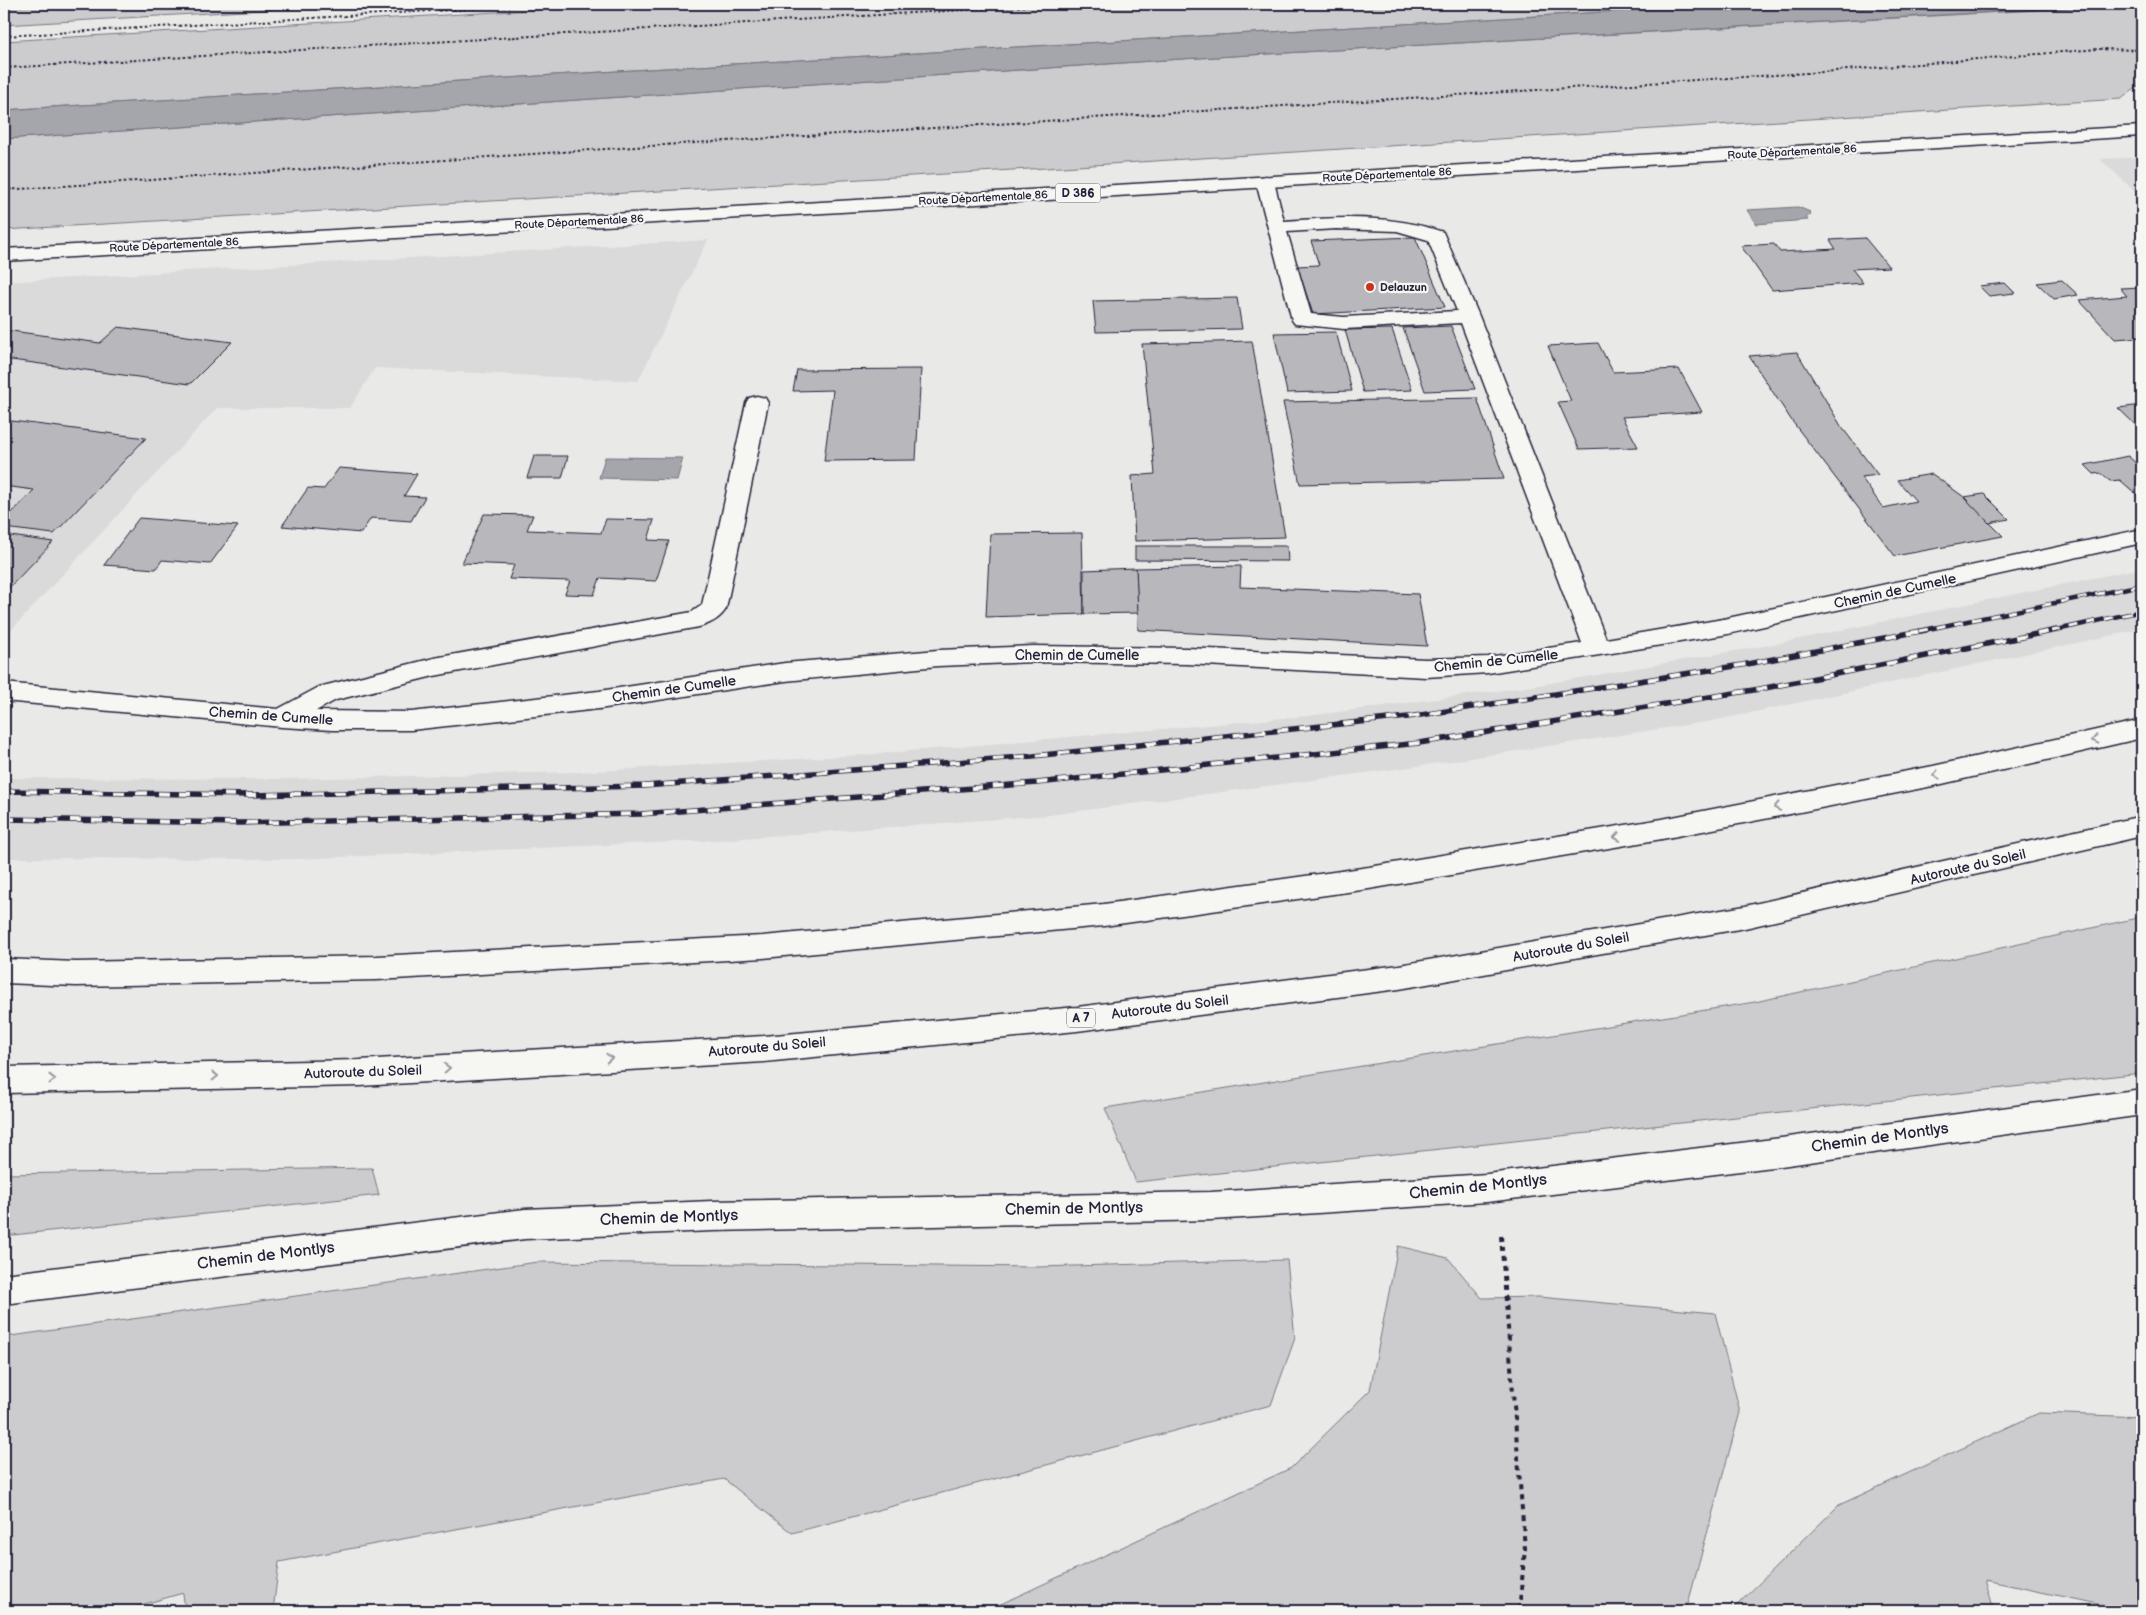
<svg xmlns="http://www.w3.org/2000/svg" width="2146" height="1615" font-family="'Balsamiq Sans',sans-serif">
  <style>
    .built { fill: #dadada }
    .green { fill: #ccccce; stroke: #777784 }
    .water { fill: #a5a5ac; stroke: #71717f }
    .building { fill: #b8b8bc; stroke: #22223b }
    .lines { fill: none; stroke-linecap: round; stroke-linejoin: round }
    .minor-casing { stroke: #22223b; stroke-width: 3 }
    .major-casing { stroke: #22223b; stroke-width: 3 }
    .highway-casing { stroke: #22223b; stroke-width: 3 }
    .path-far1 { stroke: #22223b; stroke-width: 2; stroke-dasharray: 2.5 2.5; stroke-linecap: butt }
    .path { stroke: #22223b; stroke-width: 4; stroke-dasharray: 5 5; stroke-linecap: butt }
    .minor { fill: #f6f6f2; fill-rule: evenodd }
    .major { fill: #f6f6f2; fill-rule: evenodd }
    .highway { fill: #f6f6f2; fill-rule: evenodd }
    .rail-far1-casing { stroke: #22223b; stroke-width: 4.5 }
    .rail-casing { stroke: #22223b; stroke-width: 5.5 }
    .rail-far1 { stroke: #f6f6f2; stroke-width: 3; stroke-dasharray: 9; stroke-linecap: butt }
    .rail { stroke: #f6f6f2; stroke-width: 4; stroke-dasharray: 11; stroke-linecap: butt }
    .oneway { stroke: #9797a0 }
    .poi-dot { fill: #c8321e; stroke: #f6f6f2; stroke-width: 2 }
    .labels { text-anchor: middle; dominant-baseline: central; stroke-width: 4.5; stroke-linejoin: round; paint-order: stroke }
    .far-street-label { font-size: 11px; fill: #22223b; stroke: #f6f6f2 }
    .far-poi-label { font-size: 11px; font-weight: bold; fill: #22223b; stroke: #f6f6f2; text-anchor: start }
    .shield { fill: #f6f6f2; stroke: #626272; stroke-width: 1 }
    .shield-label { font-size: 12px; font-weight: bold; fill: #22223b }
    .street-label { font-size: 14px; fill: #22223b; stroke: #f6f6f2 }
    .near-street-label { font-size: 16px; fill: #22223b; stroke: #f6f6f2 }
  </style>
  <rect width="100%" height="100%" fill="#e9e9e7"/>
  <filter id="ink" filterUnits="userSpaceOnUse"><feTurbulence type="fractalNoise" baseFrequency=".02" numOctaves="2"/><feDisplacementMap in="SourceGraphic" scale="10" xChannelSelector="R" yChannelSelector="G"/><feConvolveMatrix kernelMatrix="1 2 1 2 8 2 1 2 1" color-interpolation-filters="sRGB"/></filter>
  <g filter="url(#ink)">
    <g class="built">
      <polygon points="2142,157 2142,198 2100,159"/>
      <polygon points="708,240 638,381 375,368 350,408 217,408 4,638 4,282"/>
      <polygon points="2142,568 2142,629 1712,721 1425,765 1049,815 717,840 297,859 4,858 4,778 284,779 579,772 864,755 1308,716 1527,687 1775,644"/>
    </g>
    <g class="green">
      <polygon points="60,4 365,4 4,25 4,7"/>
      <polygon points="633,4 1739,4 649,69 4,110 4,41"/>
      <polygon points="2142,4 2142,84 2121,99 1046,168 4,230 4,139 1181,59"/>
      <polygon points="2142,917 2142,1073 1136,1182 1105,1108 1755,1002"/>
      <polygon points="372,1168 379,1195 4,1236 4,1174"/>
      <polygon points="1398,1246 1448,1258 1482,1298 1539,1297 1715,1313 1740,1412 1686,1611 986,1611 1291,1468 1370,1390"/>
      <polygon points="1287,1260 1295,1338 1271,1405 792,1533 724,1479 279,1562 273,1611 185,1611 183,1593 120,1611 4,1611 4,1337 538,1262 1038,1267"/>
      <polygon points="2039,1413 2142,1417 2142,1611 2130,1611 1985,1580 1994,1611 1731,1611 1839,1505"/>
    </g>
    <g class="water">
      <polygon points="1739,4 2132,4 1181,59 4,139 4,110 649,69"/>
      <polygon points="1798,207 1810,212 1811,215 1806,217 1808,220 1756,224 1747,210"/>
      <polygon points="605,457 683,458 677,480 599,478"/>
    </g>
    <g class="building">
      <polygon points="1415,237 1445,307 1313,314 1297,266 1319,265 1311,241"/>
      <polygon points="1865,238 1889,267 1852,269 1863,283 1772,290 1741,246 1774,244 1780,252 1836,249 1830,240"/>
      <polygon points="2062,280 2078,295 2054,299 2037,283"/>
      <polygon points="2005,283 2015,293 1989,296 1979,286"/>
      <polygon points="2142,287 2142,337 2115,339 2079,300 2127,296 2120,288"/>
      <polygon points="1237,298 1242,329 1096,332 1093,301"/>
      <polygon points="1451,326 1475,389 1425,391 1403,328"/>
      <polygon points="118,327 232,342 190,384 4,359 4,330 100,343"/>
      <polygon points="1392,329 1412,390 1363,392 1345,330"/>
      <polygon points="1336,332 1352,391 1287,393 1274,333"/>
      <polygon points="1252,341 1285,537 1135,541 1132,476 1155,474 1142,344"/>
      <polygon points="1598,343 1613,372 1679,369 1702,412 1622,417 1638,447 1579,449 1558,402 1571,401 1548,346"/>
      <polygon points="1797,352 1841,426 1878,475 1861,477 1883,508 1916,501 1897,480 1932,474 1964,497 2003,536 1895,556 1792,421 1749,356"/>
      <polygon points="921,369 916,460 824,461 833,390 793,391 797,370"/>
      <polygon points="1477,398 1504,479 1300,484 1283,402"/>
      <polygon points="2142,405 2142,431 2118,408"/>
      <polygon points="4,420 146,438 54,534 4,528 4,521 34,490 4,486"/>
      <polygon points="534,456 568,456 562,478 527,478"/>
      <polygon points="2128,456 2138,465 2142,464 2142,499 2120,480 2110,481 2100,473 2094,474 2085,465"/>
      <polygon points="339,468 417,474 404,496 425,497 411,521 371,518 361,533 282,526 308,488 324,489"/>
      <polygon points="1984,494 2009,519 1989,523 1964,497"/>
      <polygon points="484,514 533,515 527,530 601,533 606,519 654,520 648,540 669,541 656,581 600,578 594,595 565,594 570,581 509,579 514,565 462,563"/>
      <polygon points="139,518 238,526 210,564 162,560 156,569 104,565"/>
      <polygon points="1082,533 1084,614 986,617 990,534"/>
      <polygon points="4,535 53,542 4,593"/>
      <polygon points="1135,546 1287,546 1288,561 1135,560"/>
      <polygon points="1241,566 1240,587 1418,594 1427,646 1138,630 1136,568"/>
      <polygon points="1136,568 1138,613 1084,614 1084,570"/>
    </g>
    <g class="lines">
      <defs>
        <g id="minor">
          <path d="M1265 176 1272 178 1274 182 1284 221C1339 217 1390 214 1443 232L1479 316 1606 639 1723 619 2142 529V543L1723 635 1488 673 1426 677 1187 664 1033 662 938 666 785 681 599 709 411 730H332L282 727 4 701V683L278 709 319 687 434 658 692 612 702 605 746 403 749 398 757 396 765 398 768 403 726 609C720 619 710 624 699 627L434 676 336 700 316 711 411 712 599 691 785 663 938 650 1033 646 1187 648 1426 659 1488 657 1582 643 1461 323 1344 329 1295 324 1292 320 1256 182 1258 178ZM1336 229 1397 231 1428 240 1457 311 1344 317 1311 314 1287 232Z"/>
          <polygon points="2142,1089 2142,1115 1781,1166 1487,1202 1211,1220 712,1231 525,1239 4,1304 4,1274 525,1209 712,1201 1211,1192 1487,1174 1781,1138"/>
        </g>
        <polygon id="major" points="2142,126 2142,136 4,261 4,249"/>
        <g id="highway">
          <polygon points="2142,720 2142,738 1933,786 1662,839 1369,889 1104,926 763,958 377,980 76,986 4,983 4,959 76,962 377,956 763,936 1104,904 1369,867 1662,819 1933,766"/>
          <polygon points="2142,816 2142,836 1745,928 1399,989 1077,1031 764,1062 360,1086 4,1093 4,1067 360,1060 764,1036 1077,1007 1399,965 1745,906"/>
        </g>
      </defs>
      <use href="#minor" class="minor-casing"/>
      <use href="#major" class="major-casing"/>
      <use href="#highway" class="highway-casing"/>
      <g class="path-far1">
        <polyline points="4,36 551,4"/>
        <polyline points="4,68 1060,4"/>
        <polyline points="4,190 679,144 1823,72 2098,49 2142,50"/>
      </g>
      <polyline class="path" points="1501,1236 1525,1549 1519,1611"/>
      <use href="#minor" class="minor"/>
      <use href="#major" class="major"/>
      <use href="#highway" class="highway"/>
      <defs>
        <g id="rail-far1">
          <polyline points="1919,631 2142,585"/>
          <polyline points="2052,631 2142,611"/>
        </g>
        <g id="rail">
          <polyline points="4,791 251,795 645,786 1033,756 1408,717 1742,665 1926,630"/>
          <polyline points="4,819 240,823 641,814 1037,783 1419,743 1760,689 2057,630"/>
        </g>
      </defs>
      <use href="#rail-far1" class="rail-far1-casing"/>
      <use href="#rail" class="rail-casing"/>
      <use href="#rail-far1" class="rail-far1"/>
      <use href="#rail" class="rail"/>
    </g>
    <defs><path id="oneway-chevron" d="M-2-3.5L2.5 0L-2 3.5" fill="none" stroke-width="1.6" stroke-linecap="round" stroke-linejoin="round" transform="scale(1.25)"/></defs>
    <g class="oneway">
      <use href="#oneway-chevron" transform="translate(2095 740) rotate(167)"/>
      <use href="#oneway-chevron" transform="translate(1936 775) rotate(168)"/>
      <use href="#oneway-chevron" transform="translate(1777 807) rotate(169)"/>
      <use href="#oneway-chevron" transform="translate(1617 837) rotate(171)"/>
      <use href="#oneway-chevron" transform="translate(609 1058) rotate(-3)"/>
      <use href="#oneway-chevron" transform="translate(447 1068) rotate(-3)"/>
      <use href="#oneway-chevron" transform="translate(215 1076) rotate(-1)"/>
      <use href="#oneway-chevron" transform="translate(52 1079) rotate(-1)"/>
    </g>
  </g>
  <circle class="poi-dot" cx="1370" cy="287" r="5"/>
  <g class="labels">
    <g class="far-street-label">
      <text transform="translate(1792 152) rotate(-3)">Route Départementale 86</text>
      <text transform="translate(1387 175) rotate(-3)">Route Départementale 86</text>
      <text transform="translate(983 198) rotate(-3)">Route Départementale 86</text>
      <text transform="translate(579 222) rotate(-3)">Route Départementale 86</text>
      <text transform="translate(174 245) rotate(-3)">Route Départementale 86</text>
    </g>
    <g class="far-poi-label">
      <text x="1380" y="287">Delauzun</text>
    </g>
    <g class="shield">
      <rect x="1055.5" y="183.5" width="45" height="19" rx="4"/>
      <rect x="1067" y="1008.5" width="28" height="19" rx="4"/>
    </g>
    <g class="shield-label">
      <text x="1078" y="193">D 386</text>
      <text x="1081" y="1018">A 7</text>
    </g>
    <g class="street-label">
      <text transform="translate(1895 591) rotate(-12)">Chemin de Cumelle</text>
      <text x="1077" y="655">Chemin de Cumelle</text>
      <text transform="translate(1496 661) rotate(-6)">Chemin de Cumelle</text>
      <text transform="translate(674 689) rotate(-8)">Chemin de Cumelle</text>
      <text transform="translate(271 716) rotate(4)">Chemin de Cumelle</text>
      <text transform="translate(1968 867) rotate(-13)">Autoroute du Soleil</text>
      <text transform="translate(1571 947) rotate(-10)">Autoroute du Soleil</text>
      <text transform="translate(1170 1007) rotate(-7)">Autoroute du Soleil</text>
      <text transform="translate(767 1047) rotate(-5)">Autoroute du Soleil</text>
      <text transform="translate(363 1072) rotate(-2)">Autoroute du Soleil</text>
    </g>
    <g class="near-street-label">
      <text transform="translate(1880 1138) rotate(-8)">Chemin de Montlys</text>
      <text transform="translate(1478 1187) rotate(-6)">Chemin de Montlys</text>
      <text transform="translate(1074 1209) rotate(-1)">Chemin de Montlys</text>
      <text transform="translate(669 1218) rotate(-2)">Chemin de Montlys</text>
      <text transform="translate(266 1256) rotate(-7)">Chemin de Montlys</text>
    </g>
  </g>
  <rect width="2146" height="1615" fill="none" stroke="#f6f6f2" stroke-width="20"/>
  <rect x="10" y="10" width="2126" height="1595" fill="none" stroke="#22223b" stroke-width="2" filter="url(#ink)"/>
</svg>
